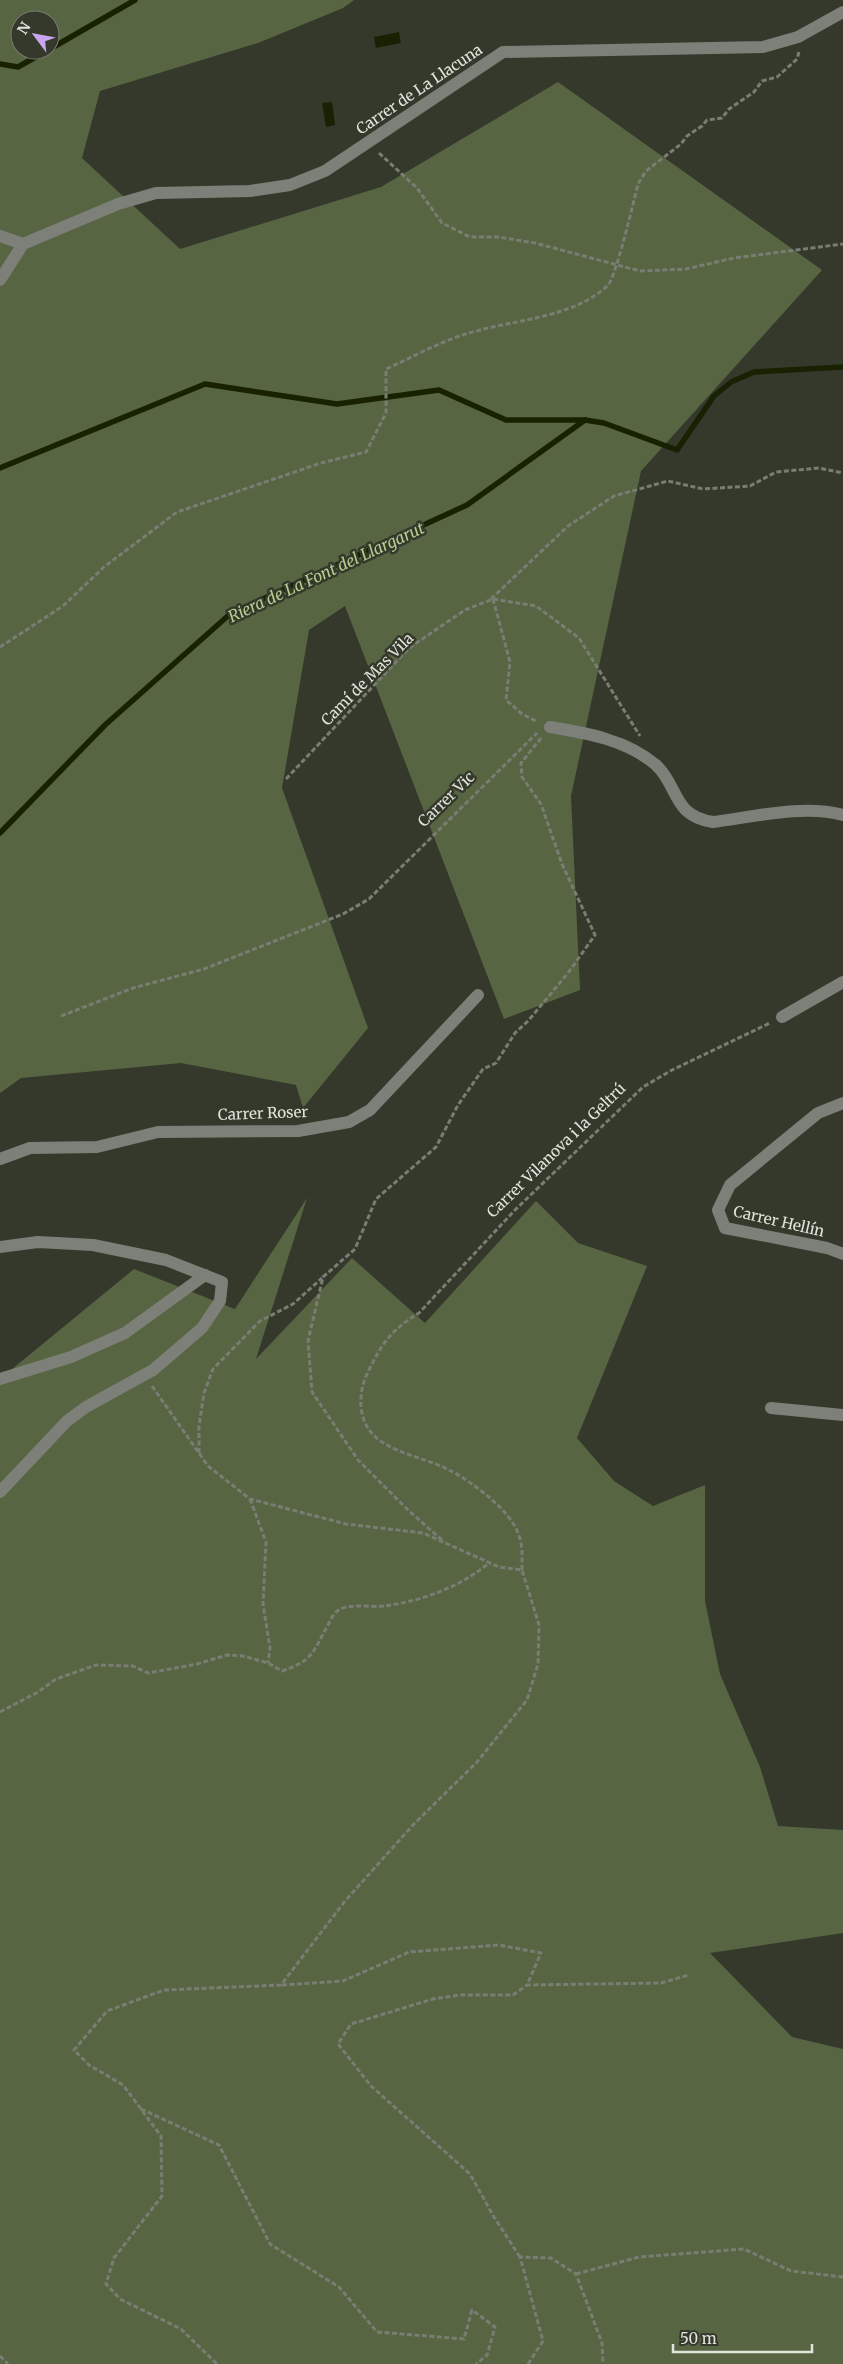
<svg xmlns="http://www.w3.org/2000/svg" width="843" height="2364" font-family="Merriweather,serif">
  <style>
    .forest { fill: #586543; fill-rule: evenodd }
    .water { fill: #182202 }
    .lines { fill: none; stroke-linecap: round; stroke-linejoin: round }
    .stream { stroke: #182202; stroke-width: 5.5 }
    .path { stroke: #797d72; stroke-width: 3; stroke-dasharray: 5 2.5; stroke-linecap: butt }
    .minor { stroke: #7d8079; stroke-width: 12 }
    .labels { text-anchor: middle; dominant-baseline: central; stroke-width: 5; stroke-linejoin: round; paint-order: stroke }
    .street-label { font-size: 15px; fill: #e0e4db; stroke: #34392c }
    .water-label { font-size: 16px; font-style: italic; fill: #b6cd90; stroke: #34392c }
  </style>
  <rect width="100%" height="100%" fill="#34392c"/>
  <g class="forest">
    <path d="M0 0H354L343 8 258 43 100 91 82 158 180 249 381 187 558 82 822 270 641 471 571 796 580 990 504 1019 345 606 309 630 282 788 368 1028 303 1108 296 1085 181 1063 21 1078 0 1093ZM20 20H50V50H20Z"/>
    <polygon points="307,1198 256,1359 352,1258 425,1323 536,1201 578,1243 647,1266 577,1438 614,1481 653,1506 705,1485 705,1601 720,1674 760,1767 778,1826 843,1830 843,1933 710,1953 792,2037 843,2049 843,2364 0,2364 0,1379 134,1269 235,1309"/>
  </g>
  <g class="water">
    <polygon points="399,32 401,43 376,48 374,37"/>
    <polygon points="332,102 335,125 326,127 322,103"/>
  </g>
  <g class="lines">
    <g class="stream">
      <polyline points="50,49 135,0"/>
      <polyline points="0,64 18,67 48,50"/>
      <polyline points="0,468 205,384 337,404 439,390 506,420 585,420 604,423 677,450 714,396 731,382 754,372 843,367"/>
      <polyline points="0,833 105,725 230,614 467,505 585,420"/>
    </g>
    <g class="path">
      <polyline points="379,153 417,188 442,223 470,237 498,237 535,243 640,271 686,269 734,258 843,244"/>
      <polyline points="491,599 568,526 614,496 668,481 703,489 750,486 776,472 819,468 843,473"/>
      <polyline points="493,599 510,662 506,700 522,714 538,722"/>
      <path d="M0 647 63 606 104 567 177 512 321 463 366 452 386 413V369C413 357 441 341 469 333 511 320 575 318 608 285 616 277 634 200 638 184L646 171 681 144 687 136 702 126 707 120 722 118 729 109 754 92 762 81 777 77 797 59 799 52"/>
      <polyline points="286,779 409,648 465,610 493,599 536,606 579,638 640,736"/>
      <polyline points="61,1016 133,988 204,969 343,914 369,899 537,733"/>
      <polyline points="152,1386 208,1466 250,1499 346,1524 423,1533 499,1567 522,1570 539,1625 538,1664 527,1700 477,1762 413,1825 345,1901 281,1985 164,1990 107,2011 74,2050 89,2065 123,2085 161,2136 162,2196 114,2258 106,2284 120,2299 181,2329 217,2364"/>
      <polyline points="199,1453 199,1426 204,1393 213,1369 260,1321 293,1304 322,1278"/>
      <polyline points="250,1499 266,1542 263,1604 270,1648 268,1663"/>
      <polyline points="442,1540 409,1511 358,1460 312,1392 308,1341 323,1277 355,1249 376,1199 436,1147 458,1105 483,1069 496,1063 515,1033 528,1021 568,973 595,935 562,864 541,804 522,777 521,763 542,737"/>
      <path d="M522 1570C522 1557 523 1545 518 1533 509 1509 471 1481 449 1470 428 1459 402 1455 382 1442 358 1427 356 1396 368 1372 382 1343 391 1330 419 1313L515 1210 643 1087 672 1070 770 1023"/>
      <path d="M0 1712 38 1692 56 1679 96 1665 133 1666 148 1673 197 1664 227 1655 243 1656 268 1663 282 1671C314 1660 312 1653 328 1625 330 1621 333 1615 336 1612 347 1602 370 1608 384 1606 422 1601 460 1587 489 1563"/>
      <polyline points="282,1985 343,1981 409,1952 499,1945 541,1953 527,1985 661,1983 689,1975"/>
      <polyline points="141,2109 219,2145 270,2244 339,2287 377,2332 464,2339 472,2310 495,2327 487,2355 476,2364"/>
      <polyline points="520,2257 494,2217 470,2174 371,2086 338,2044 351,2024 433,1999 460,1995 513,1995 527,1985"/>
      <polyline points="576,2274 639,2257 744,2249 791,2271 843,2277"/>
      <polyline points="0,2356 8,2364"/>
      <polyline points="528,2364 543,2341 520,2257 551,2258 576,2274 602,2343 603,2364"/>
    </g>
    <g class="minor">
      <polyline points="0,236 23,244"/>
      <polyline points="23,244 118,204 156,193 250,191 290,185 325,171 503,52 763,47 798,37 843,12"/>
      <polyline points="0,280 23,244"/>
      <path d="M550 727C587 733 627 740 656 765 679 786 672 816 713 822 753 817 804 804 843 815"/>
      <polyline points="782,1017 843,982"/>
      <polyline points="843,1103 818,1113 730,1185 718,1210 725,1228 827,1248 843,1254"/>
      <polyline points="0,1159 30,1148 97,1147 158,1132 298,1131 349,1122 370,1110 478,995"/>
      <polyline points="0,1247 38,1242 93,1245 166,1260 222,1282 220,1301 202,1328 153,1370 86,1407 67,1421 0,1492"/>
      <polyline points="0,1379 71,1357 125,1333 205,1275"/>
      <polyline points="771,1408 843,1415"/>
    </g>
  </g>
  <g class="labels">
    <g class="street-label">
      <text transform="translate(419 89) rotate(-34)">Carrer de La Llacuna</text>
      <text transform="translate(367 679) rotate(-45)">Camí de Mas Vila</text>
      <text transform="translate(446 799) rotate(-44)">Carrer Vic</text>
      <text transform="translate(263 1113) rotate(-2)">Carrer Roser</text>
      <text transform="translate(556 1150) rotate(-44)">Carrer Vilanova i la Geltrú</text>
      <text transform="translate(779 1221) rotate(13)">Carrer Hellín</text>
    </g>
    <g class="water-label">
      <text transform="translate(326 572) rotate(-25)">Riera de La Font del Llargarut</text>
    </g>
  </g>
  <g transform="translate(35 35) rotate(302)"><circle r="24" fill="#34392c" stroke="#797d72"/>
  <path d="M0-4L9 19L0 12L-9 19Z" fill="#c7a6ef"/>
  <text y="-8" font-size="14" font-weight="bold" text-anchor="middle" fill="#e0e4db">N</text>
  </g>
  <path d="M673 2344v8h139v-8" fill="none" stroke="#e0e4db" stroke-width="2.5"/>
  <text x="680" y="2344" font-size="15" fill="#e0e4db" stroke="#34392c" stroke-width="4" paint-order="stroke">50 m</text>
</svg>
